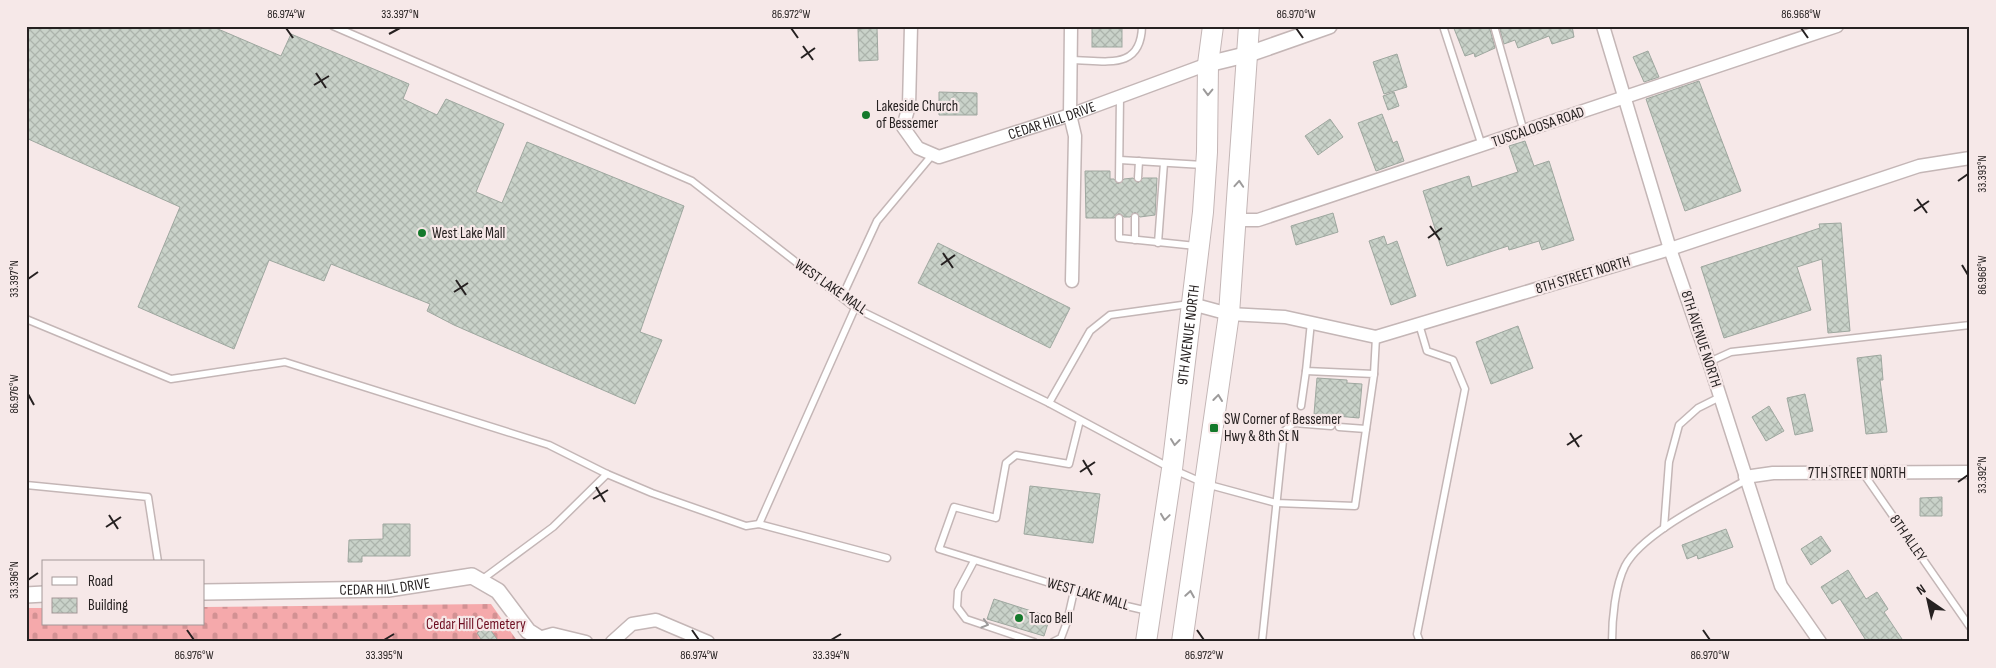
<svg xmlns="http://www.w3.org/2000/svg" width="1996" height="668" font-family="'Sofia Sans Condensed',sans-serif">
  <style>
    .cemetery { fill: url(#cemetery-stones) }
    .building { fill: url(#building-cross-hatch); stroke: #9ea79f }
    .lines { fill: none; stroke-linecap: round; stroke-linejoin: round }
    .service-casing { stroke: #c4b6b6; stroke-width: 9 }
    .minor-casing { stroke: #c4b6b6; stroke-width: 15 }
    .tertiary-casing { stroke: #c4b6b6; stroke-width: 18 }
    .primary-casing { stroke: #c4b6b6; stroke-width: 22 }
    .service { stroke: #fff; stroke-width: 6 }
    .minor { stroke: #fff; stroke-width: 12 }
    .tertiary { stroke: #fff; stroke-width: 15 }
    .primary { stroke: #fff; stroke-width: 20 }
    .oneway { stroke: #9d9b9b }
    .ticks { fill: none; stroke: #262121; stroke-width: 2 }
    .poi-dot { fill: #14792b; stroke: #f6e8e8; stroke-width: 2 }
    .labels { text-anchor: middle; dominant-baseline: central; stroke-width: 4.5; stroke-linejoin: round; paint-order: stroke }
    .poi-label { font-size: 15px; fill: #262121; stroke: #f6e8e8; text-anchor: start }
    .street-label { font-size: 15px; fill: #262121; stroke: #f6e8e8 }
    .park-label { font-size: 15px; fill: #6e0f21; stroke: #f6e8e8 }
    .neatline { fill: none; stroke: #262121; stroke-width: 2 }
    .ticks-label { font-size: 12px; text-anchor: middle; fill: #262121 }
  </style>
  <defs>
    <pattern id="cemetery-stones" width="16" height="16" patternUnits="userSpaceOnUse" patternTransform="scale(1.25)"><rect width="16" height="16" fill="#f5a9ab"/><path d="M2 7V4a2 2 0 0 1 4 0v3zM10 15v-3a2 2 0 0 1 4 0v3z" fill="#d29193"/></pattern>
    <pattern id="building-cross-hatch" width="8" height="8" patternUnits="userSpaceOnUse" patternTransform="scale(1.25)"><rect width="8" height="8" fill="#c9d2c9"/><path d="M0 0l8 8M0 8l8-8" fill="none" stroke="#acb4ac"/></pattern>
  </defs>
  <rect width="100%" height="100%" fill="#f6e8e8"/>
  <polygon class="cemetery" points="491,604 518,642 26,642 26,608 44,608 44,624 204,624 204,607"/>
  <g class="building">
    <polygon points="26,26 211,26 281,56 291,34 409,84 403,99 437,115 446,99 504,124 476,192 502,203 527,142 684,206 640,332 662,340 635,404 454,325 427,311 430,304 331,264 324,281 269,260 234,349 138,307 180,207 26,138"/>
    <rect x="1092" y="26" width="30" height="21"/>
    <polygon points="1453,26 1489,26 1495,48 1475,57 1474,53 1465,56"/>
    <polygon points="1499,26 1572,26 1574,37 1552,44 1549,36 1518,48 1515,40 1504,44"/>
    <polygon points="877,28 878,60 859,61 858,29"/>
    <polygon points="1648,51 1659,77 1644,82 1633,57"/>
    <polygon points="1397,54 1407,87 1384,94 1373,62"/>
    <polygon points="1699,81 1741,191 1685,211 1646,99"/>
    <polygon points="939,92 977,93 977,115 939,115"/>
    <polygon points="1394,92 1399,106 1388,110 1383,96"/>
    <polygon points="1382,114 1393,143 1397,141 1404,161 1376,171 1358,123"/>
    <polygon points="1330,119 1343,137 1318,155 1305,136"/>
    <polygon points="1525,141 1534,166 1549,161 1574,240 1542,250 1539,241 1509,250 1508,246 1447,266 1423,191 1469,176 1472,187 1518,172 1509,146"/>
    <polygon points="1085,171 1110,171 1110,179 1114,179 1118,184 1124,179 1133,178 1138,183 1143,178 1157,178 1155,215 1140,217 1135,212 1130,217 1124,217 1119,213 1114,218 1086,218"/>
    <polygon points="1333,213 1338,232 1296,245 1291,226"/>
    <polygon points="1841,223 1850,331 1828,333 1822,259 1797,267 1811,310 1724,338 1701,267 1820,228 1819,224"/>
    <polygon points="1384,236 1387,245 1397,241 1416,296 1391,305 1369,241"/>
    <polygon points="938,243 1070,308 1050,348 918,283"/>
    <polygon points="1518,326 1533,368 1491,384 1476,342"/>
    <polygon points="1881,355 1883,380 1880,380 1887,432 1866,434 1857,358"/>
    <polygon points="1317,378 1347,380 1347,383 1362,384 1359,418 1314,414"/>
    <polygon points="1805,394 1813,431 1795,435 1787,398"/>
    <polygon points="1769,406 1784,431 1766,441 1752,417"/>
    <polygon points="1030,486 1100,494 1093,543 1024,534"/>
    <polygon points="1942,497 1942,516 1920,516 1920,498"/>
    <polygon points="383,524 410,524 410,556 362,556 362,562 348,562 349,540 383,539"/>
    <polygon points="1726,529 1733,547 1698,559 1697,555 1687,559 1682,545"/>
    <polygon points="1821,536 1831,551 1811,565 1801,549"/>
    <polygon points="1848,570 1866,599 1877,592 1888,609 1884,612 1904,642 1867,642 1840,599 1832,604 1821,587"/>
    <polygon points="994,599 1050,617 1044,636 987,619"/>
    <polygon points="487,625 499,642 483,642 477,633"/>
  </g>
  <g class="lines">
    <defs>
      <g id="service">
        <polyline points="333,26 692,181 855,308 1049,403 1172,469 1206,484 1276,503 1355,506 1374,374 1306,371 1311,322"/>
        <polyline points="1443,26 1482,146"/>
        <polyline points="1494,26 1524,132"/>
        <path d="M1070 60C1104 60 1141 72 1142 26"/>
        <polyline points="1120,160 1203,165"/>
        <polyline points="1138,178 1139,161"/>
        <polyline points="1119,179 1120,96"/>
        <polyline points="1119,218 1119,238 1196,246"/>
        <polyline points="1135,240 1135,217"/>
        <polyline points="1158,243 1164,163"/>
        <polyline points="842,297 877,221 933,154"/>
        <polyline points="26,319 171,379 285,362 549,445 607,474 652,493 746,526 759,524 887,558"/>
        <polyline points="1419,324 1427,351 1453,360 1465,389 1417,634 1420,642"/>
        <polyline points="1709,362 1731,352 1970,325"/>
        <polyline points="1374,374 1376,337"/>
        <polyline points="1049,403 1090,331 1110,315 1189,304"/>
        <polyline points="1301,406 1306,371"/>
        <polyline points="1080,420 1069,464 1016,455 1006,463 996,518 954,507 939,549 1118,604 1148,611"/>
        <polyline points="1339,427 1366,429"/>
        <polyline points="1863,473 1970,627"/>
        <polyline points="26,485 148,497 158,562"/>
        <polyline points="759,524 855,308"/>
        <polyline points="1664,528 1669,462 1679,425 1698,408 1720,397"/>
        <polyline points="974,561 958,591 957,607 966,619 1034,642"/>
        <polyline points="480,581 553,527 607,474"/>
        <polyline points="1053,642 1061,638 1067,622 1074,591"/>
        <polyline points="1262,642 1284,431 1294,423 1331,426"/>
        <path d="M1612 642C1612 619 1615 586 1625 566 1642 533 1713 499 1746 480"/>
      </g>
      <g id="minor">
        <path id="s1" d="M911 26 909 106 903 127 918 148 939 157 1070 115 1208 64"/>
        <polyline points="1071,26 1070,115 1075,136 1072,281"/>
        <polyline points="1603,26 1670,249 1709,362 1781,586 1820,642"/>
        <polyline points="1236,220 1258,220 1837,26"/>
        <polyline points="1192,304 1229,314 1285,317 1376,337 1670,249 1919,166 1970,158"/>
        <polyline points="1745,477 1773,473 1970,472"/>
        <polyline points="541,642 539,638 553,634 586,642"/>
        <polyline points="612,642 632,624 656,620 708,642"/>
      </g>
      <g id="tertiary">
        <polyline points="1208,64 1249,54 1329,26"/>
        <path id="s2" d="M204 592 388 589 472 576 498 591 528 631 539 638"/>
        <polyline points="26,595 44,594"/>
      </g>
      <g id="primary">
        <path id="s3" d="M1146 642 1172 469 1203 212 1207 152 1208 64 1213 26"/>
        <polyline points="1182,642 1229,314 1249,26"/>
      </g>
    </defs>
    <use href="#service" class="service-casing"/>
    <use href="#minor" class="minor-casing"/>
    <use href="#tertiary" class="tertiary-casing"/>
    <use href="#primary" class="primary-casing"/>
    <use href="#service" class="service"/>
    <use href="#minor" class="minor"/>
    <use href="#tertiary" class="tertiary"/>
    <use href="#primary" class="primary"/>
  </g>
  <defs><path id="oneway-chevron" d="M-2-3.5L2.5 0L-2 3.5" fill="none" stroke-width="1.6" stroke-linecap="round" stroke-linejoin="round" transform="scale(1.25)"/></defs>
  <g class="oneway">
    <use href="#oneway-chevron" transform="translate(1208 92) rotate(91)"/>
    <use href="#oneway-chevron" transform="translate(1239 184) rotate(-86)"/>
    <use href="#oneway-chevron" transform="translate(1218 398) rotate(-83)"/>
    <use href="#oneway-chevron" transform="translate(1175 442) rotate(97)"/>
    <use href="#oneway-chevron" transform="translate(1165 517) rotate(98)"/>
    <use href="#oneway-chevron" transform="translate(1190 594) rotate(-81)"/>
    <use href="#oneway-chevron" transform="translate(985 624) rotate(17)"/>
  </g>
  <path class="ticks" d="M286 28 293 38M791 28 798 38M1296 28 1303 38M1801 28 1808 38M389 34 400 28M803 46 813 60M801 58 815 48M316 73 326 88M314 85 329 76M1958 181 1968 174M1917 199 1927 213M1914 211 1929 201M1430 226 1440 240M1428 238 1442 228M943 253 953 268M941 265 955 255M1962 265 1968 275M28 279 38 272M456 280 466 295M454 292 468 283M28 394 34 405M1570 433 1579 447M1567 445 1582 435M1083 460 1092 475M1080 472 1095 462M1958 482 1968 475M596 487 605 502M593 499 608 490M109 515 118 529M106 527 121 517M28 580 38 573M187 630 194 640M692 630 699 640M1197 630 1204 640M1703 630 1710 640M384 640 394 634M831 640 841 634"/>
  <g class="poi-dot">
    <circle cx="866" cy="115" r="5"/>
    <circle cx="422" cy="233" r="5"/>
    <rect x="1209" y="423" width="10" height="10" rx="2.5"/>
    <circle cx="1019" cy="618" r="5"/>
  </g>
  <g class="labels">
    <g class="poi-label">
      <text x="876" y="106">Lakeside Church<tspan x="876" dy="17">of Bessemer</tspan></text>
      <text x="432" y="233">West Lake Mall</text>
      <text x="1224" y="419">SW Corner of Bessemer<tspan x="1224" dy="17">Hwy &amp; 8th St N</tspan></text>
      <text x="1029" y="618">Taco Bell</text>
    </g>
    <g class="street-label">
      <text stroke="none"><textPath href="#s1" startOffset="269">CEDAR HILL DRIVE</textPath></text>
      <text transform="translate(1538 127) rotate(-19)">TUSCALOOSA ROAD</text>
      <text transform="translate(1583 275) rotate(-17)">8TH STREET NORTH</text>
      <text transform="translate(831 287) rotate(35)">WEST LAKE MALL</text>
      <text stroke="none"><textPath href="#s3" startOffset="310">9TH AVENUE NORTH</textPath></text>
      <text transform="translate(1701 339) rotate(72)">8TH AVENUE NORTH</text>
      <text x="1857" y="473">7TH STREET NORTH</text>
      <text transform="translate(1908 538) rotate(55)">8TH ALLEY</text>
      <text stroke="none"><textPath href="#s2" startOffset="181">CEDAR HILL DRIVE</textPath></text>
      <text transform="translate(1088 594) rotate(16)">WEST LAKE MALL</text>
    </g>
    <g class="park-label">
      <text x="476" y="624">Cedar Hill Cemetery</text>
    </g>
  </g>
  <rect width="1996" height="668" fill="none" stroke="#f6e8e8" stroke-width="55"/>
  <rect x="42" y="560" width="162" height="65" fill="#f6e8e8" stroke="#a39898"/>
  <rect x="52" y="577" width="25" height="8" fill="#ffffff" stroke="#a39898"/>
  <text x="88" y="586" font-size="15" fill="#262121">Road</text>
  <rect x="52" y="598" width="25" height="15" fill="url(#building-cross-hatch)" stroke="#a39898"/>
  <text x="88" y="610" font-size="15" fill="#262121">Building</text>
  <g transform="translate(1928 600) rotate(326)" stroke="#f6e8e8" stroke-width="4" paint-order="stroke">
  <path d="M0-4L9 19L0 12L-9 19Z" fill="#262121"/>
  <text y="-8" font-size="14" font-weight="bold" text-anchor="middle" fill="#262121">N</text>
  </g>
  <rect x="28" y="28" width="1940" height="612" class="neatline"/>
  <g class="ticks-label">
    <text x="286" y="18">86.974°W</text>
    <text x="400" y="18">33.397°N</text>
    <text x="791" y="18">86.972°W</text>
    <text x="1296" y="18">86.970°W</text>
    <text x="1801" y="18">86.968°W</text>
    <text transform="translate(1982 174) rotate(-90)" y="4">33.393°N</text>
    <text transform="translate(1982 275) rotate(-90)" y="4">86.968°W</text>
    <text transform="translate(14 279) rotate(-90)" y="4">33.397°N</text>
    <text transform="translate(14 394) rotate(-90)" y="4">86.976°W</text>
    <text transform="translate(1982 475) rotate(-90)" y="4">33.392°N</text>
    <text transform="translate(14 580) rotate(-90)" y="4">33.396°N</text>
    <text x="194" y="659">86.976°W</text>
    <text x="384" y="659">33.395°N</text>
    <text x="699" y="659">86.974°W</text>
    <text x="831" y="659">33.394°N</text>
    <text x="1204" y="659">86.972°W</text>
    <text x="1710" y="659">86.970°W</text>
  </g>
</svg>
